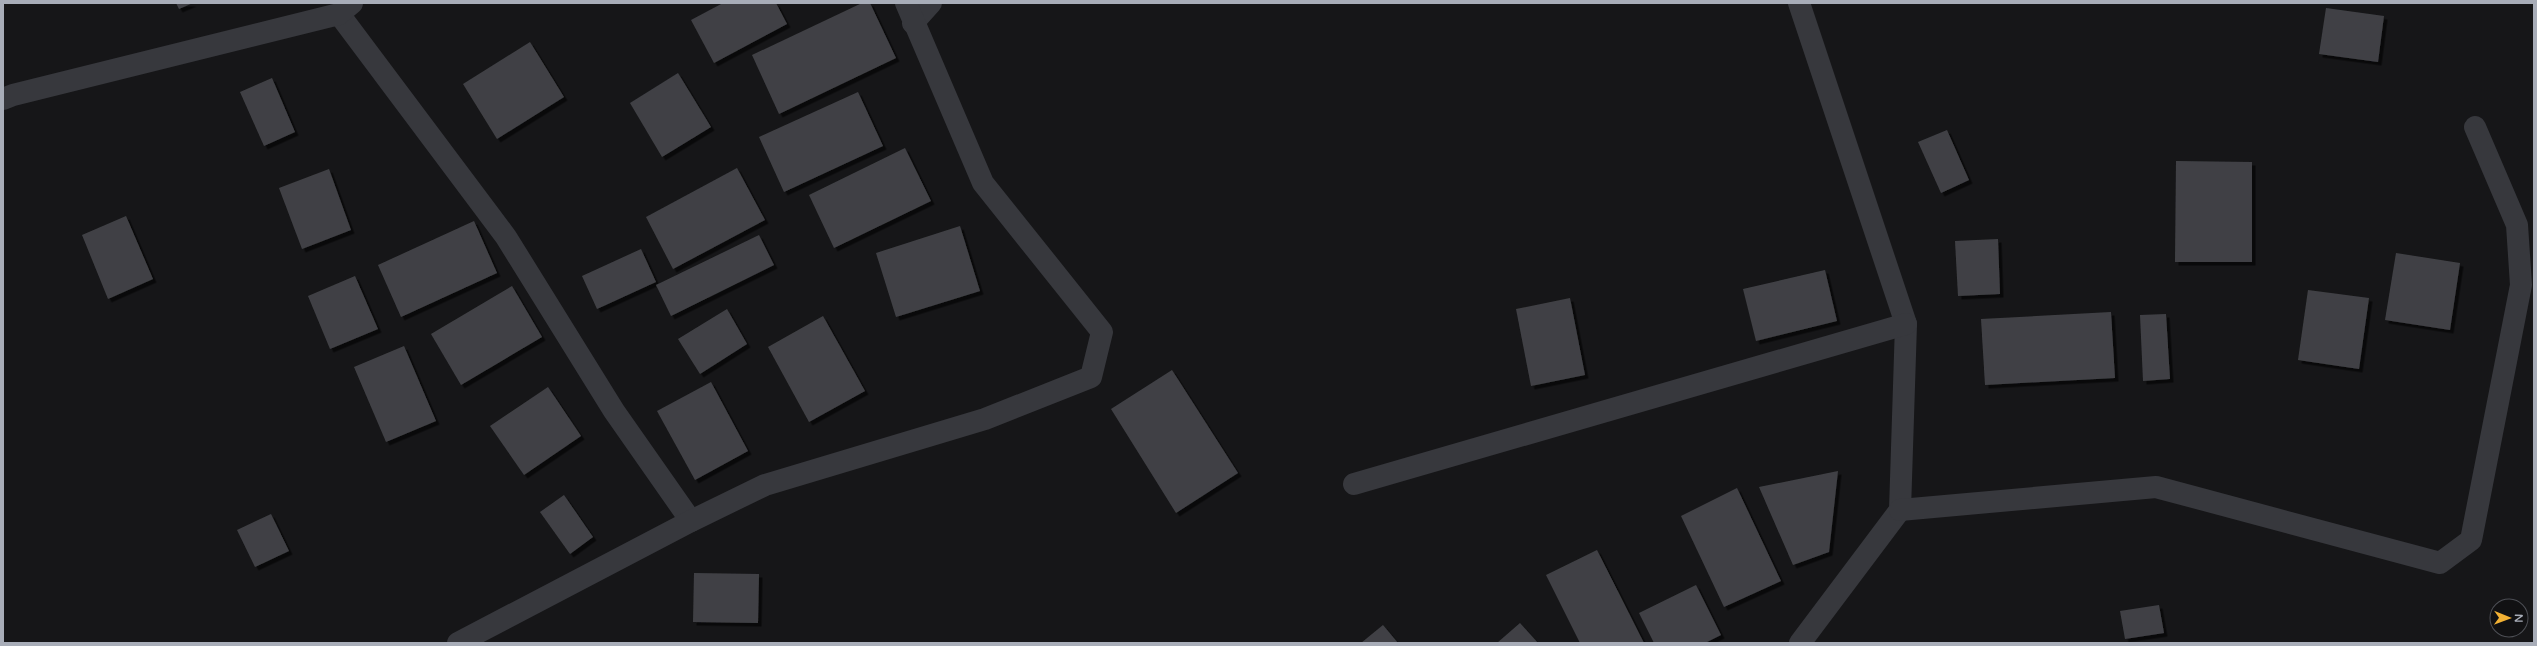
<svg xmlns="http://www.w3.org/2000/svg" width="2537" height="646" font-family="'Varela Round',sans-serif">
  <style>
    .building { fill: #404145; filter: url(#shadow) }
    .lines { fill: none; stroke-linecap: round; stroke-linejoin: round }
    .minor { stroke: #37383d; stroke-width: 22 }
  </style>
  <defs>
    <filter id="shadow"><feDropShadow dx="3.5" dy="3.5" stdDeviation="0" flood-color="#0009"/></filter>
  </defs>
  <rect width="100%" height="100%" fill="#161618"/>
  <g class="building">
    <polygon points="176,3 193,3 179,9"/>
    <polygon points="723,3 776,3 787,24 714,63 691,20"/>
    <polygon points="862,3 870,3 896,58 779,114 752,55"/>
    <polygon points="2326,8 2384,16 2378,62 2319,54"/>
    <polygon points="530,42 564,97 497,139 463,84"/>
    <polygon points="678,73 711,127 662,157 630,103"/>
    <polygon points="272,78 295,132 264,146 240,92"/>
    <polygon points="858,92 883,146 784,192 759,137"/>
    <polygon points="1947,130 1969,180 1941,193 1918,142"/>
    <polygon points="905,148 931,201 834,248 809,195"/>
    <polygon points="2176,161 2252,162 2252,262 2175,262"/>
    <polygon points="737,168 765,220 673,269 646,217"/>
    <polygon points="329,169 351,230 302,249 279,188"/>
    <polygon points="126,216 153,279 108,299 82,235"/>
    <polygon points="474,221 497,273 401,317 378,265"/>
    <polygon points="960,226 980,291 896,317 876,253"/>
    <polygon points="759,235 774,265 671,316 656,285"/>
    <polygon points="1998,239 2000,294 1958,296 1955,241"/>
    <polygon points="641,249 656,282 597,309 582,276"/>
    <polygon points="2396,253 2460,263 2450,330 2385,320"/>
    <polygon points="1825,270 1837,321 1756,341 1743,289"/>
    <polygon points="355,276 378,329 330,349 308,296"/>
    <polygon points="512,286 542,337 461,385 431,334"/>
    <polygon points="2308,290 2369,298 2359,369 2298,360"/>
    <polygon points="1570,298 1585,375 1531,386 1516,309"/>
    <polygon points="727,309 747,344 700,374 678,339"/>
    <polygon points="2111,312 2115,378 1985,385 1981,319"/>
    <polygon points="2166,314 2170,379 2143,381 2140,315"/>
    <polygon points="823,316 865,391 809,422 768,347"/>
    <polygon points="404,346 436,421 386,442 354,367"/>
    <polygon points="1172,370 1238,473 1176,513 1111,409"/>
    <polygon points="711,382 748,451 695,480 657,411"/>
    <polygon points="548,387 581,436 524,475 490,426"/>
    <polygon points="1838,471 1829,552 1793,565 1759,487"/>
    <polygon points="1737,488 1781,581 1724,607 1681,516"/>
    <polygon points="564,495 593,537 570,554 540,512"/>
    <polygon points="271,514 289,551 255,567 237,530"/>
    <polygon points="1597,550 1644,643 1580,643 1546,575"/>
    <polygon points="694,573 759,574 758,623 693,622"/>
    <polygon points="1696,585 1721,635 1705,643 1654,643 1639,613"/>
    <polygon points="2159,605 2164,633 2125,639 2120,611"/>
    <polygon points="1520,623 1538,643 1497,643"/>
    <polygon points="1383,625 1398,643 1361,643"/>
  </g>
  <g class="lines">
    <g class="minor">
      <polyline points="1799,3 1906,324 1900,510 1800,643"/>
      <polyline points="339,14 506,237 614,411 691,521"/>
      <polyline points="913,23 931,3"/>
      <polyline points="3,99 13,95 339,14 352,3"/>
      <polyline points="1354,484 1906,324"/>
      <polyline points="1900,510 2156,487 2440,563 2471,540 2521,285 2517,225 2475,127"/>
      <polyline points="458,643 691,521 765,485 985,419 1091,377 1102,332 983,183 906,3"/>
    </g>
  </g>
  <rect width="2537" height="646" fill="none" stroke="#a8adb8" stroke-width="8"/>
  <g transform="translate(2509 618) rotate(91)"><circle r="19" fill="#111113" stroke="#4d4f55"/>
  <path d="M0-3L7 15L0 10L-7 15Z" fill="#f2b134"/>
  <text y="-6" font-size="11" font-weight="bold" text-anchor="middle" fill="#a8adb8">N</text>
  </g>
</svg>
